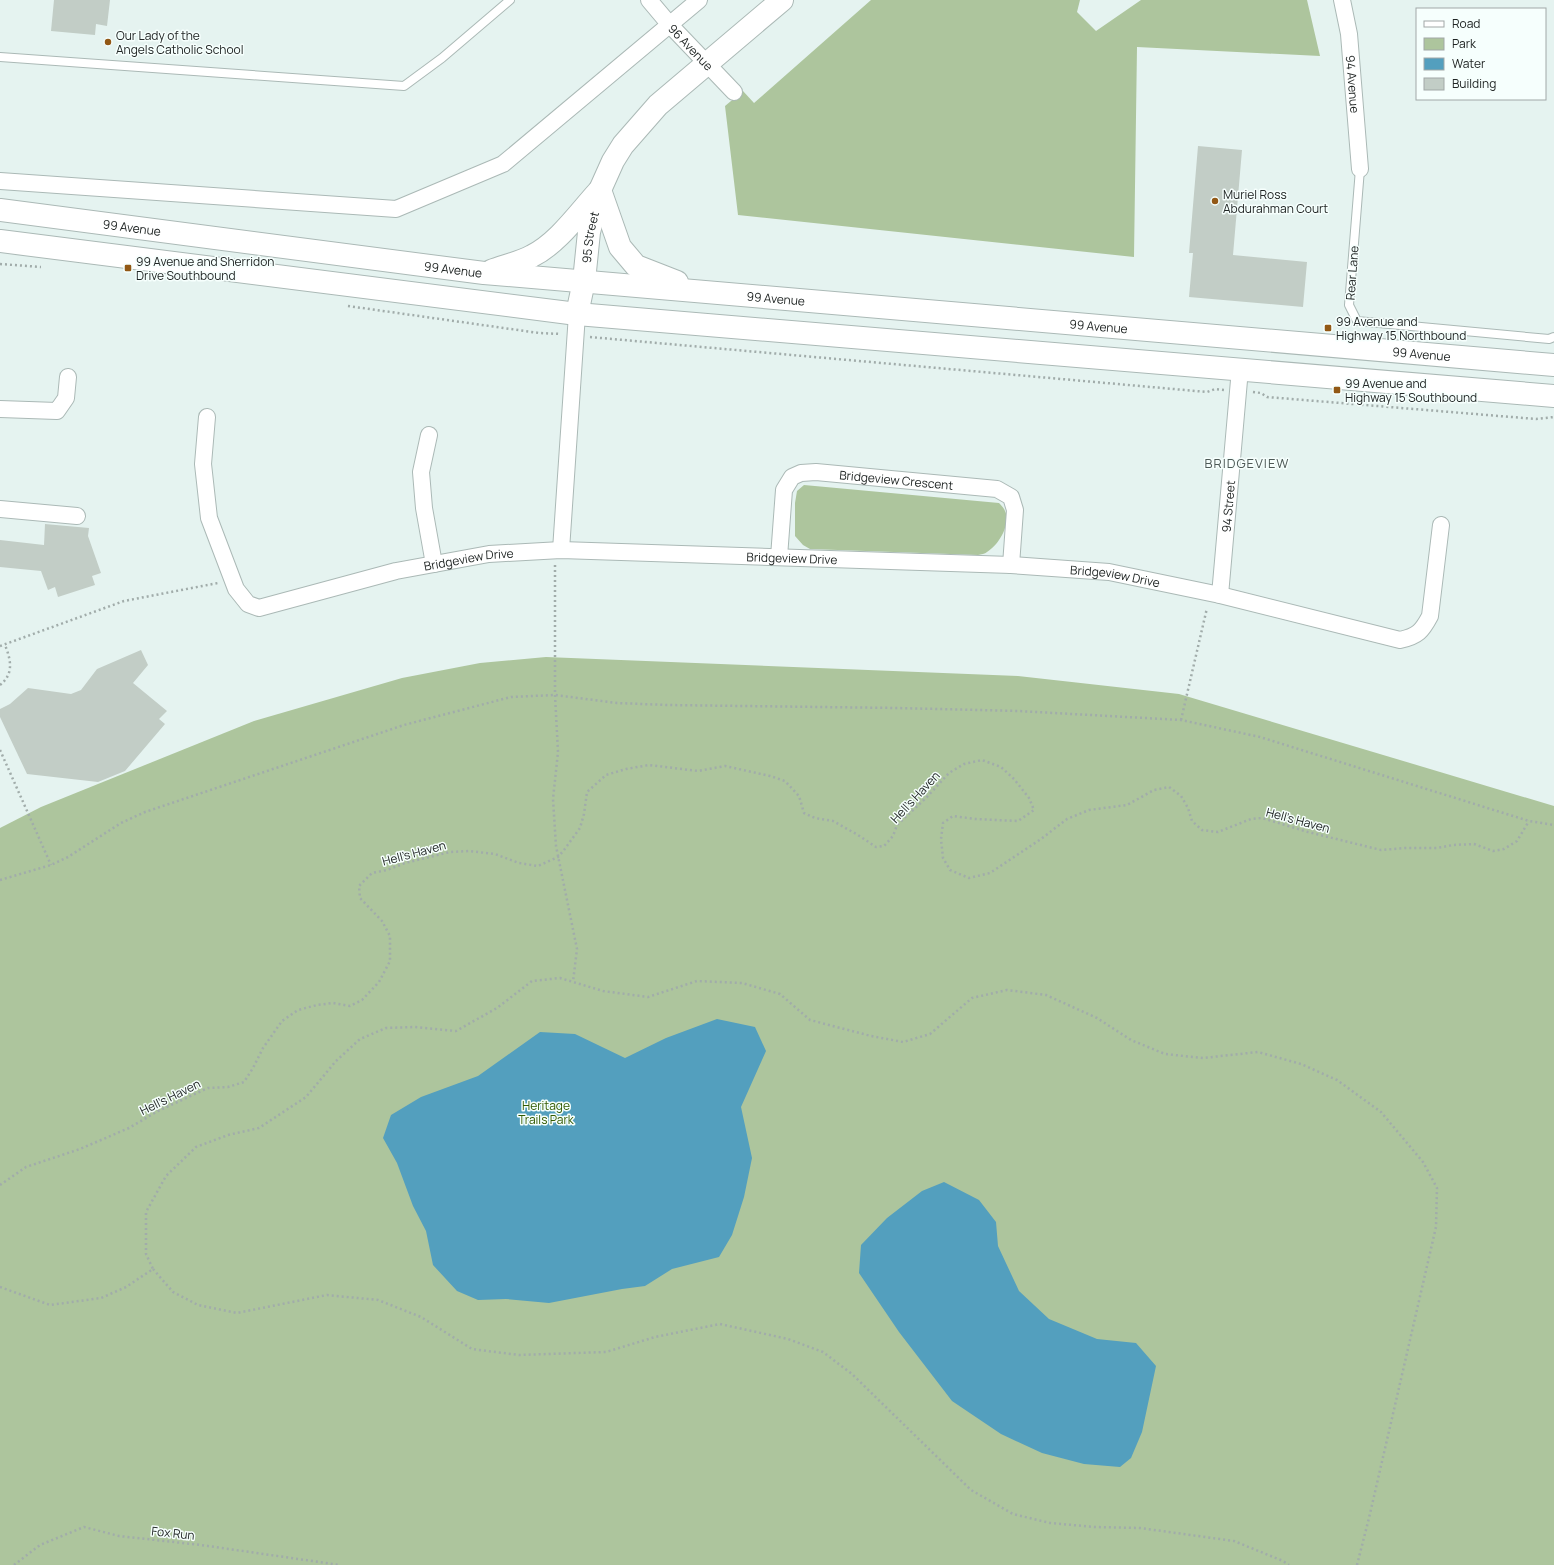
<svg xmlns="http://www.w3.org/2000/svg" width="1554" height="1565" font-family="Manrope,sans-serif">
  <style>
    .green { fill: #adc59d }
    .water { fill: #539fbe }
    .building { fill: #c2cdc6 }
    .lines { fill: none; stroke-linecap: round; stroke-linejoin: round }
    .lane-casing { stroke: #abb9b6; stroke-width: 10 }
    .street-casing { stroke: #abb9b6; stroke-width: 18 }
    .secondary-casing { stroke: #abb9b6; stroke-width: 24 }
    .path { stroke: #a1acaa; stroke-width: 2.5; stroke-dasharray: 2 3; stroke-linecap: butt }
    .lane { stroke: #fff; stroke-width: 8 }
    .street { stroke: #fff; stroke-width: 16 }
    .secondary { stroke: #fff; stroke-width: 22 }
    .poi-dot { fill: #925815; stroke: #f6fffd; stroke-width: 1.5 }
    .labels { text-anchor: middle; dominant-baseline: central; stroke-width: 3; stroke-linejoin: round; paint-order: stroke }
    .poi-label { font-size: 12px; fill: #212625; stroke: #f6fffd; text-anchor: start }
    .street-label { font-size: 12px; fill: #212625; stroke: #f6fffd }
    .park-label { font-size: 12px; fill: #315a01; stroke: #f6fffd }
    .neighbourhood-label { font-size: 13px; letter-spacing: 1px; fill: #4d5956; stroke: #f6fffd }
  </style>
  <rect width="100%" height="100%" fill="#e5f3f0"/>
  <g class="green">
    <polygon points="871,0 1080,0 1077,12 1096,31 1141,0 1307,0 1320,56 1137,47 1134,257 738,215 725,106 743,91 754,103"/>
    <path d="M804 485 999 503C1001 505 1004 508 1005 511 1011 524 999 545 987 552 985 554 981 554 978 555L810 549 803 545 795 536V503L797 491Z"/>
    <polygon points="546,657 1018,676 1179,694 1554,806 1554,1565 0,1565 0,828 41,807 254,721 402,678 480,663"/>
  </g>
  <g class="water">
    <polygon points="717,1019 755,1027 766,1051 741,1107 752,1158 744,1197 732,1235 719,1257 672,1269 645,1286 622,1289 549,1303 506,1299 478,1300 457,1291 433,1265 426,1231 413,1206 397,1163 383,1138 391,1115 421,1097 478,1076 540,1032 575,1034 625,1058 666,1038"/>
    <polygon points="944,1182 979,1200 996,1222 998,1246 1019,1291 1049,1319 1097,1339 1136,1343 1156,1366 1142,1432 1131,1458 1120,1467 1084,1464 1042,1453 1001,1434 952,1401 899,1332 859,1273 861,1245 887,1218 922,1191"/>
  </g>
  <g class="building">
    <polygon points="54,0 110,0 107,26 96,24 95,35 51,31"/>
    <polygon points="1198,146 1242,150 1233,255 1307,262 1303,307 1189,297 1193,253 1189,253"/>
    <polygon points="45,524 89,528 88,536 101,573 92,576 95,585 58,597 55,587 48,590 41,571 0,567 0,540 44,545"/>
    <polygon points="141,650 148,665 133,683 167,711 159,719 165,724 125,771 98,782 27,774 0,717 0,709 10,704 28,688 71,694 81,690 97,669"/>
  </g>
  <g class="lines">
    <defs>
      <g id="lane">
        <polyline points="0,57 404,86 442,58 510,0"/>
        <polyline points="1360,169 1349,305 1357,321 1549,339 1554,337"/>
      </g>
      <g id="street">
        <path id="s1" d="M649 0 670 25 734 92"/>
        <path id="s2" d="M1342 0 1349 34 1360 169"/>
        <polyline points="0,181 396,209 503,164 699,0"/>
        <polyline points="0,409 57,411 66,398 68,377"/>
        <path id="s3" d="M207 417 203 464 209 518 236 589 248 604 259 608 396 571 489 554 561 550 1011 565 1109 572 1220 595 1400 640C1418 636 1422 631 1430 616L1441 525"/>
        <polyline points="429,435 421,472 424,508 434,564"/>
        <polyline points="0,509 77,516"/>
        <polyline points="561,550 577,314"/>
        <path id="s4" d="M779 557 784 490 792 477 801 473 816 472 997 489 1011 497 1015 510 1011 565"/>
        <path id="s5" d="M1220 595 1240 369"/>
      </g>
      <g id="secondary">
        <polyline points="600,190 620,247 636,266 677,282"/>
        <path id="s6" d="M0 210 484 273 1554 365"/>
        <polyline points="0,241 577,314 1554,396"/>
        <path d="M491 271C504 266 519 263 532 256 558 243 578 214 598 192"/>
        <path id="s7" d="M577 314 584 281 589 232 600 190 613 161 623 145 658 105 782 0"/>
      </g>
    </defs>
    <use href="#lane" class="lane-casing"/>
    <use href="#street" class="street-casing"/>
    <use href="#secondary" class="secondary-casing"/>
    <g class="path">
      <polyline points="0,264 41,267"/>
      <polyline points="348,306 539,333 561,334"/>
      <polyline points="590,337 1207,392 1215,389 1224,390"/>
      <polyline points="1253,392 1261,393 1267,397 1536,419 1554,417"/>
      <polyline points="555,565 555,695 558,752 553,799 556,846 577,949 573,982"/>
      <polyline points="0,646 124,601 218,583"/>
      <path d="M0 685C14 674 11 660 5 645"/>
      <polyline points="1181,720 1207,608"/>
      <polyline points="0,750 51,865"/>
      <polyline points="0,880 51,865 68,857 121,823 145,812 404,725 511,697 555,695 617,703 667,705 897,708 1018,711 1181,720 1260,737 1529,821 1554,825"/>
      <polyline points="0,1185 26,1167 80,1149 129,1128 158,1111 208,1088 228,1087 244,1082 253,1068 263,1048 282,1021 298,1010 317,1005 333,1003 350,1006 362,1000 379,982 390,961 390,936 382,921 360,898 359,886 372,873 387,870 405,863 450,852 469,851 495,854 519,863 538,866 558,857 564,850 580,828 584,814 587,792 606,775 626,769 649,765 698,771 725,766 770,776 785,781 799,796 804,813 815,818 833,821 858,835 876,847 884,846 893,836 897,825 927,797 949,773 964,764 982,760 1001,767 1014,779 1029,798 1034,810 1018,821 975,819 953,816 943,823 941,839 943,858 950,870 969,878 990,873 1041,839 1067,819 1089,810 1127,805 1154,790 1169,787 1181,796 1188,808 1192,821 1202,830 1218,832 1251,819 1262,818 1308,832 1381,850 1405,848 1437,848 1453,845 1474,844 1493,851 1504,849 1517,841 1529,821"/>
      <polyline points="153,1269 173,1292 198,1305 237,1313 327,1295 378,1300 421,1317 472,1349 519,1355 606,1352 655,1337 720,1324 788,1339 823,1352 852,1374 971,1490 1013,1514 1050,1523 1095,1527 1140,1528 1234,1541 1283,1561 1289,1565"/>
      <polyline points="0,1287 50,1305 101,1298 126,1287 153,1269 146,1254 146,1212 166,1176 196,1147 228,1135 259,1128 306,1097 336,1061 360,1039 386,1028 414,1027 456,1031 497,1008 532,981 560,978 603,991 648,997 697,981 742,983 780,994 810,1020 871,1036 903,1042 930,1034 972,998 1007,990 1046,995 1097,1018 1131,1040 1165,1054 1203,1058 1258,1052 1301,1064 1337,1080 1381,1112 1423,1162 1437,1188 1436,1227 1369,1518 1357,1565"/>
      <polyline points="14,1565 40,1545 84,1527 119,1536 201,1545 340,1565"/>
    </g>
    <use href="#lane" class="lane"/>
    <use href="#street" class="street"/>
    <use href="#secondary" class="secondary"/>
  </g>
  <g class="poi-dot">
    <circle cx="108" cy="42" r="4"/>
    <circle cx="1215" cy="201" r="4"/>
    <rect x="124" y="264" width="8" height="8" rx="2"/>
    <rect x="1324" y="324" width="8" height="8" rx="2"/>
    <rect x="1333" y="386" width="8" height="8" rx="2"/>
  </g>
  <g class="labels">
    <g class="poi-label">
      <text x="116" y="35">Our Lady of the<tspan x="116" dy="14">Angels Catholic School</tspan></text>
      <text x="1223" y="194">Muriel Ross<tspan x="1223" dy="14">Abdurahman Court</tspan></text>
      <text x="136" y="261">99 Avenue and Sherridon<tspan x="136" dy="14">Drive Southbound</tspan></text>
      <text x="1336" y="321">99 Avenue and<tspan x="1336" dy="14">Highway 15 Northbound</tspan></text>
      <text x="1345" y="383">99 Avenue and<tspan x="1345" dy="14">Highway 15 Southbound</tspan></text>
    </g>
    <g class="street-label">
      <text stroke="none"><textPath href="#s1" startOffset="63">96 Avenue</textPath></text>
      <text stroke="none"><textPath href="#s2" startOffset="85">94 Avenue</textPath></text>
      <text stroke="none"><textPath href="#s6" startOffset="133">99 Avenue</textPath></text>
      <text stroke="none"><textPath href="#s7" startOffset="78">95 Street</textPath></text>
      <text stroke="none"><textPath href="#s6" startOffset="457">99 Avenue</textPath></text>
      <text transform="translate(1352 273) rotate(-86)">Rear Lane</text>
      <text stroke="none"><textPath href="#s6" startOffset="781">99 Avenue</textPath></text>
      <text stroke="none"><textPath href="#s6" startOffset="1105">99 Avenue</textPath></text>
      <text stroke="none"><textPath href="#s6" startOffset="1429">99 Avenue</textPath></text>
      <text stroke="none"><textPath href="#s4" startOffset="188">Bridgeview Crescent</textPath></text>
      <text stroke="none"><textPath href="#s5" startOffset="89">94 Street</textPath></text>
      <text stroke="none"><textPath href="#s3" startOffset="748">Bridgeview Drive</textPath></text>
      <text stroke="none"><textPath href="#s3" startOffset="424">Bridgeview Drive</textPath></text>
      <text stroke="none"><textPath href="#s3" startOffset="1072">Bridgeview Drive</textPath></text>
      <text transform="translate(915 797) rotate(-47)">Hell's Haven</text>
      <text transform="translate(1298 820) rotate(15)">Hell's Haven</text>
      <text transform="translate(414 853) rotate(-15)">Hell's Haven</text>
      <text transform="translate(170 1097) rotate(-26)">Hell's Haven</text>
      <text transform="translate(173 1533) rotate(6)">Fox Run</text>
    </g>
    <g class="park-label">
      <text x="546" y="1105">Heritage<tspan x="546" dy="14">Trails Park</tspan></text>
    </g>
    <g class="neighbourhood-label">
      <text x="1247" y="463">BRIDGEVIEW</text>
    </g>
  </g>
  <rect x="1416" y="8" width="130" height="92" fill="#f6fffd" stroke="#a1a8a7"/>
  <rect x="1424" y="21" width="20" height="6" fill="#ffffff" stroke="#a1a8a7"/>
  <text x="1452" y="28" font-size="12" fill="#212625">Road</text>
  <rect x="1424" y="38" width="20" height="12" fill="#adc59d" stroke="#a1a8a7"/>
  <text x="1452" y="48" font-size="12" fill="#212625">Park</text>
  <rect x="1424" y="58" width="20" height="12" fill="#539fbe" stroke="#a1a8a7"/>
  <text x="1452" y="68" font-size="12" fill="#212625">Water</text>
  <rect x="1424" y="78" width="20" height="12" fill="#c2cdc6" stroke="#a1a8a7"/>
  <text x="1452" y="88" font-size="12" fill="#212625">Building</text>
</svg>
